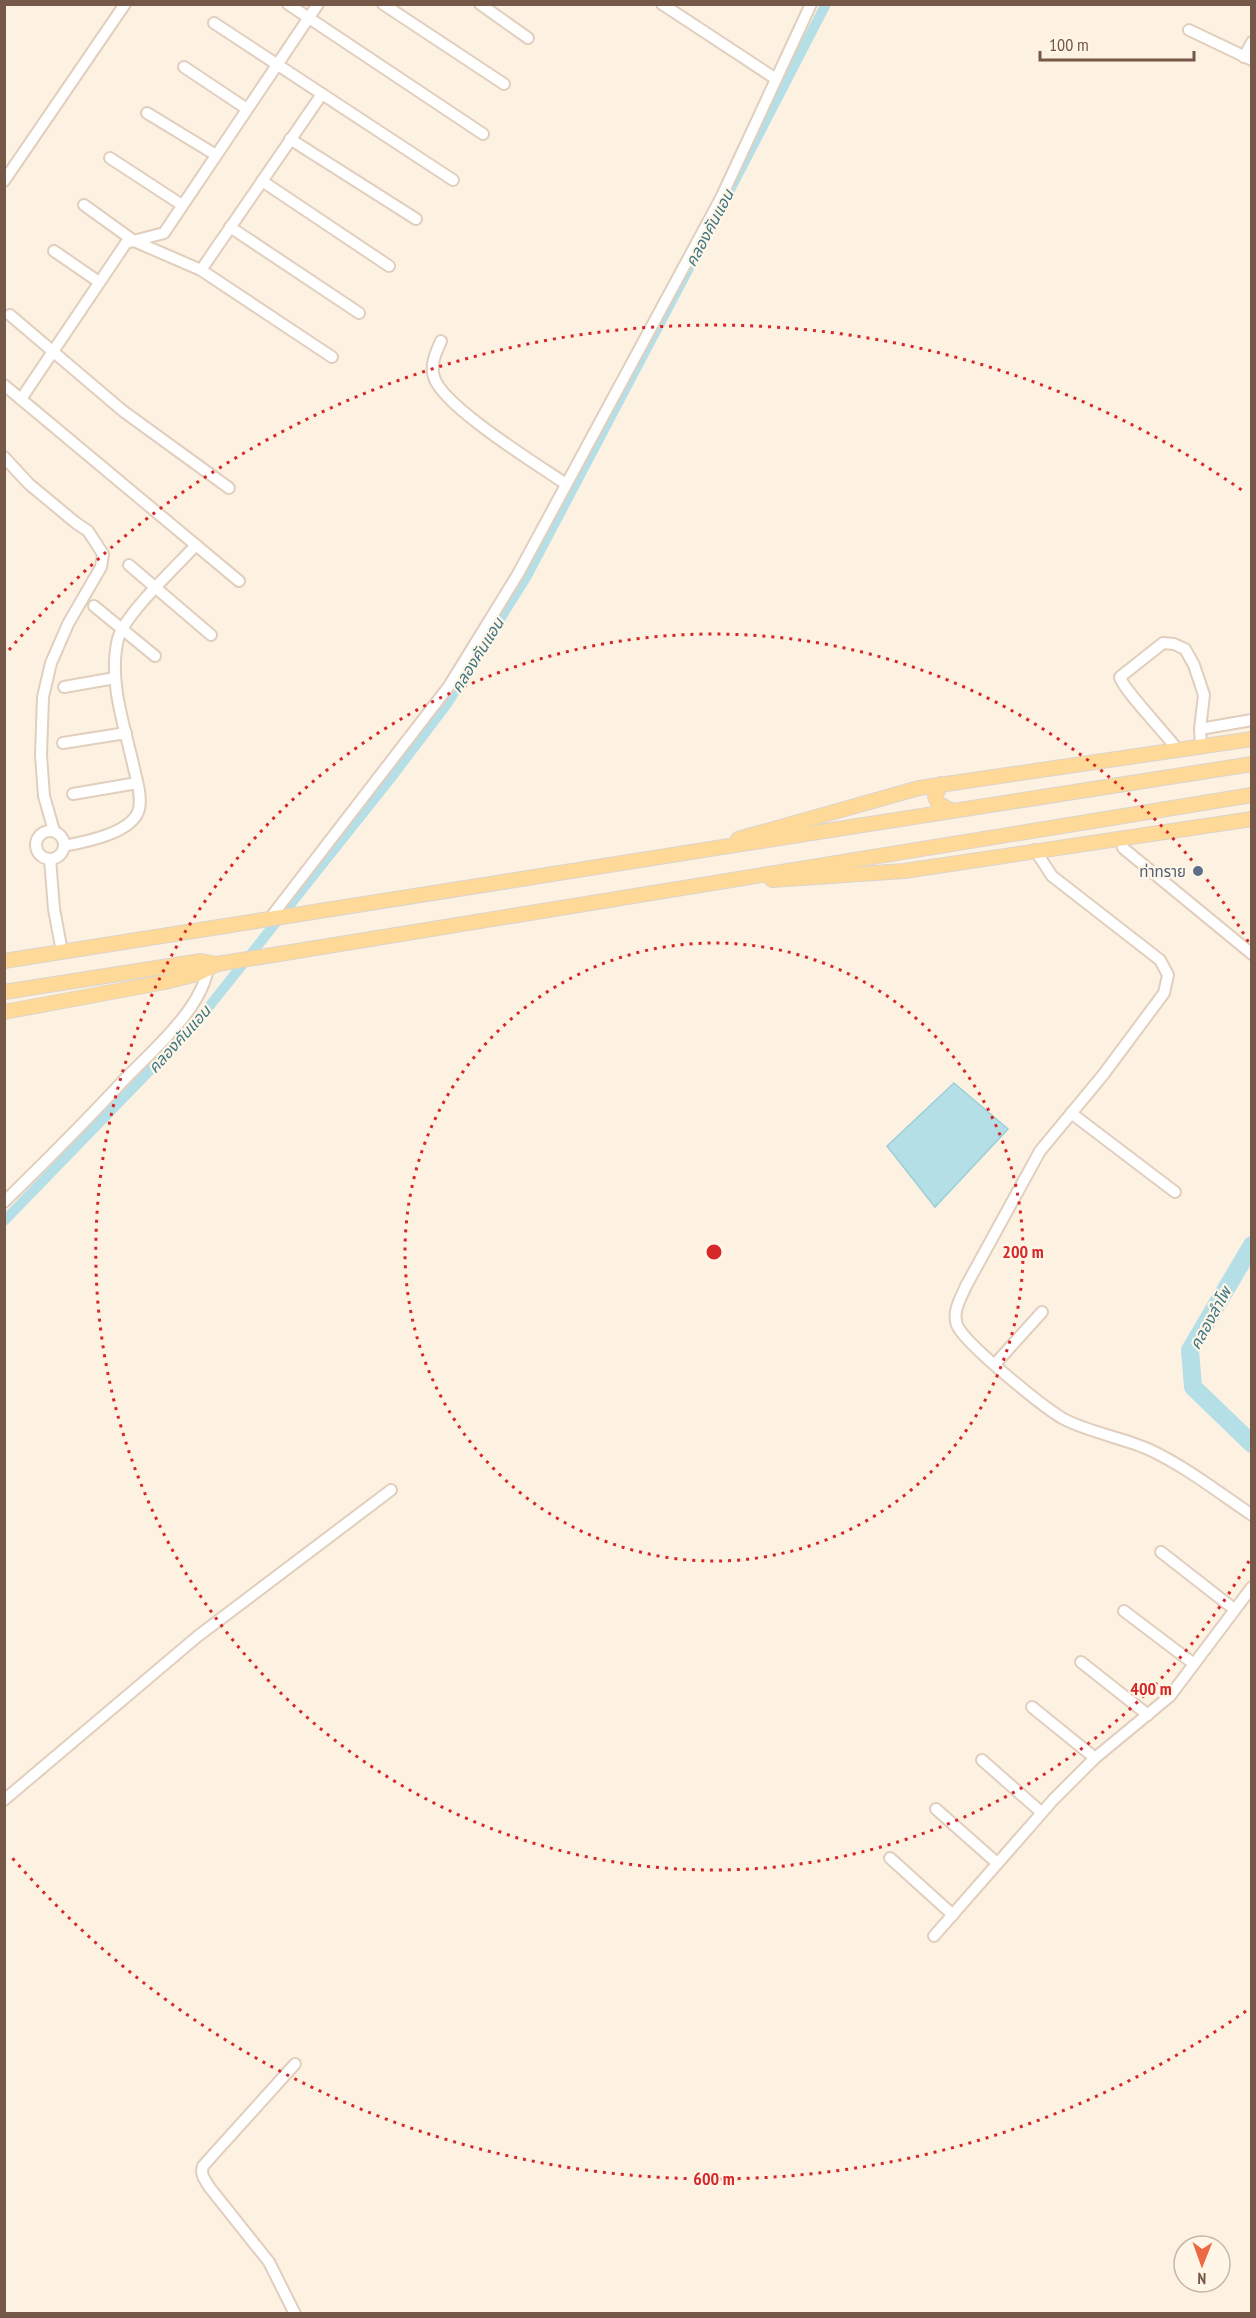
<svg xmlns="http://www.w3.org/2000/svg" width="1256" height="2318" font-family="'PT Sans Narrow','Noto Sans Thai',sans-serif">
  <style>
    .water { fill: #b5dfe7; stroke: #9bcfd9; stroke-width: 1.5 }
    .lines { fill: none; stroke-linecap: round; stroke-linejoin: round }
    .canal { stroke: #b5dfe7; stroke-width: 10 }
    .river { stroke: #b5dfe7; stroke-width: 18 }
    .minor-casing { stroke: #e1cebd; stroke-width: 14 }
    .major-casing { stroke: #dbd4cf; stroke-width: 16 }
    .minor { stroke: #fff; stroke-width: 10 }
    .major { stroke: #fed997; stroke-width: 14 }
    .ring { fill: none; stroke: #d62828; stroke-width: 3; stroke-dasharray: 3 6 }
    .service-dot { fill: #5c6f8a; stroke: #fff6e8; stroke-width: 2 }
    .labels { text-anchor: middle; dominant-baseline: central; stroke-width: 4.5; stroke-linejoin: round; paint-order: stroke }
    .service-label { font-size: 15px; fill: #4e5e75; stroke: #fff6e8; text-anchor: end }
    .water-label { font-size: 16px; font-style: italic; fill: #3d7682; stroke: #fff6e8 }
    .centre { fill: #d62828; stroke: #fff6e8; stroke-width: 3 }
    .ring-label { font-size: 18px; text-anchor: middle; font-weight: bold; fill: #d62828; stroke: #fff6e8; stroke-width: 4.5; stroke-linejoin: round; paint-order: stroke }
  </style>
  <rect width="100%" height="100%" fill="#fdf2e1"/>
  <polygon class="water" points="954,1083 1008,1129 935,1207 887,1146"/>
  <g class="lines">
    <g class="canal">
      <polyline points="729,192 826,4"/>
      <polyline points="4,1221 196,1023 391,778 447,704 527,576 708,232"/>
    </g>
    <polyline class="river" points="1252,1245 1190,1350 1193,1387 1252,1444"/>
    <defs>
      <g id="minor">
        <polyline points="288,4 483,134"/>
        <polyline points="383,4 504,84"/>
        <polyline points="480,4 528,38"/>
        <polyline points="662,4 776,79"/>
        <polyline points="214,23 453,180"/>
        <polyline points="1189,30 1252,60"/>
        <polyline points="1244,57 1252,42"/>
        <polyline points="184,67 247,109"/>
        <polyline points="147,113 216,155"/>
        <polyline points="290,139 416,219"/>
        <polyline points="110,158 182,205"/>
        <polyline points="4,181 125,4"/>
        <polyline points="262,181 389,266"/>
        <polyline points="84,205 134,241 201,270 332,357"/>
        <polyline points="230,227 359,313"/>
        <polyline points="54,251 99,282"/>
        <polyline points="201,270 322,94"/>
        <polyline points="10,315 123,411 229,488"/>
        <path d="M441 341C436 352 430 365 434 377 442 406 538 465 566 484"/>
        <polyline points="4,385 239,581"/>
        <polyline points="21,399 126,243 164,233 318,4"/>
        <polyline points="4,457 29,484 76,523 88,531 103,554 101,567 68,624 51,663 43,697 41,755 44,796 54,831"/>
        <polyline points="129,565 211,635"/>
        <polyline points="94,606 155,656"/>
        <polyline points="64,687 115,678"/>
        <polyline points="63,743 126,733"/>
        <polyline points="1201,745 1200,729 1252,720"/>
        <path d="M1177 749C1167 735 1122 688 1120 677L1163 643 1174 644 1185 649 1194 665 1204 695 1200 729"/>
        <polyline points="73,794 137,783"/>
        <circle cx="50" cy="845" r="14"/>
        <polyline points="1121,838 1123,848 1252,954"/>
        <path d="M64 846C85 842 133 833 139 809 142 795 136 778 133 764 124 724 108 680 118 639 124 615 177 566 196 545"/>
        <path d="M1035 850 1052 876 1160 960 1168 975 1164 993 1103 1075 1040 1151 966 1286C961 1298 952 1311 957 1325 964 1343 1042 1406 1062 1418 1087 1432 1121 1437 1148 1449 1185 1466 1218 1492 1252 1515"/>
        <polyline points="50,859 54,909 62,952"/>
        <polyline points="271,917 449,686 518,574 721,198 811,4"/>
        <polyline points="1071,1113 1175,1192"/>
        <path d="M4 1202C45 1162 85 1122 124 1080 152 1051 204 1007 208 966"/>
        <polyline points="995,1364 1042,1312"/>
        <polyline points="1161,1552 1234,1609"/>
        <polyline points="1124,1611 1194,1664"/>
        <polyline points="1081,1662 1148,1715"/>
        <polyline points="1032,1707 1095,1758"/>
        <polyline points="982,1760 1041,1812"/>
        <polyline points="4,1800 198,1636 391,1490"/>
        <polyline points="936,1809 997,1863"/>
        <polyline points="890,1858 953,1915"/>
        <polyline points="934,1936 1053,1800 1095,1758 1170,1696 1252,1587"/>
        <path d="M295 2314 269 2262 210 2188C205 2180 200 2175 203 2166L295 2064"/>
      </g>
      <g id="major">
        <polyline points="941,784 935,797 938,803 950,810"/>
        <polyline points="738,839 919,788 1252,739"/>
        <polyline points="772,880 904,871 1252,819"/>
        <path d="M4 961C420 892 836 831 1252 764"/>
        <polyline points="4,992 201,961 217,964 279,954 1252,795"/>
        <polyline points="4,1012 165,982 197,974 217,964"/>
      </g>
    </defs>
    <use href="#minor" class="minor-casing"/>
    <use href="#major" class="major-casing"/>
    <use href="#minor" class="minor"/>
    <use href="#major" class="major"/>
  </g>
  <g class="ring">
    <circle cx="714" cy="1252" r="309"/>
    <path d="M1249 1561A618 618 0 1 1 1249 943"/>
    <path d="M1246 2011A927 927 0 0 1 9 1854M9 650A927 927 0 0 1 1246 493"/>
  </g>
  <circle class="service-dot" cx="1198" cy="871" r="6"/>
  <g class="labels">
    <g class="service-label">
      <text x="1186" y="871">ท่าทราย</text>
    </g>
    <g class="water-label">
      <text transform="translate(709 228) rotate(-62)">คลองคันแอน</text>
      <text transform="translate(477 655) rotate(-58)">คลองคันแอน</text>
      <text transform="translate(179 1039) rotate(-48)">คลองคันแอน</text>
      <text transform="translate(1210 1318) rotate(-61)">คลองลำโพ</text>
    </g>
  </g>
  <circle cx="714" cy="1252" r="9" class="centre"/>
  <g class="ring-label">
    <text x="1023" y="1258">200 m</text>
    <text x="1151" y="1695">400 m</text>
    <text x="714" y="2185">600 m</text>
  </g>
  <rect width="1256" height="2318" fill="none" stroke="#755847" stroke-width="12"/>
  <g transform="translate(1202 2264) rotate(181)"><circle r="28" fill="#fff6e8" stroke="#c8b7a8" stroke-width="1.5"/>
  <path d="M0-4.5L10 22L0 15L-10 22Z" fill="#ec6941"/>
  <text y="-9" font-size="16" font-weight="bold" text-anchor="middle" fill="#755847">N</text>
  </g>
  <path d="M1040 51v9h154v-9" fill="none" stroke="#755847" stroke-width="3"/>
  <text x="1049" y="51" font-size="18" fill="#755847" stroke="#fff6e8" stroke-width="4.5" paint-order="stroke">100 m</text>
</svg>
